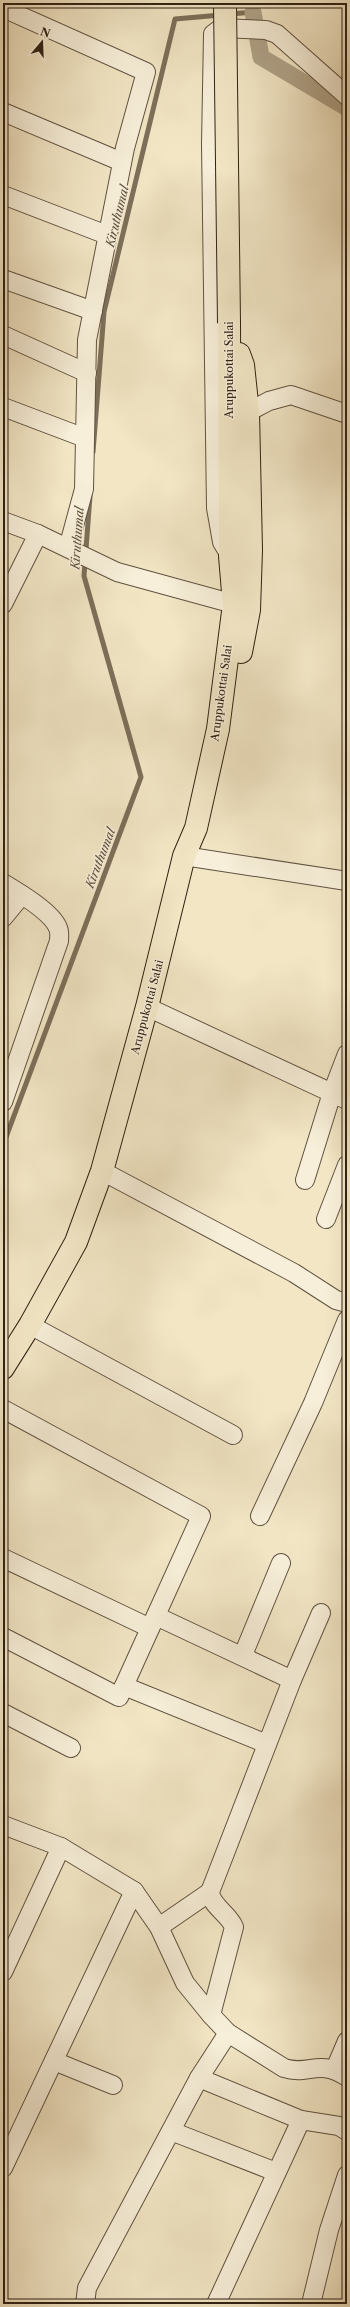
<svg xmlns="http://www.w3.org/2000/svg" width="350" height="2307" font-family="'Libre Caslon Text',serif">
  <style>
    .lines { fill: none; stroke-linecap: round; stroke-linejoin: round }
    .stream { stroke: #7d6f5a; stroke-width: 5 }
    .canal { stroke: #b0a389; stroke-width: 17 }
    .minor-casing { stroke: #605240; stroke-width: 20 }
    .major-casing { stroke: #302114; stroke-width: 24 }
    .minor { stroke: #f7efd9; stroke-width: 18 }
    .major { stroke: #f2e6c5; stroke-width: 22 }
    .major-bridge-casing { stroke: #302114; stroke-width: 24; stroke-linecap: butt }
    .major-bridge { stroke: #f2e6c5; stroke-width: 22 }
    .labels { text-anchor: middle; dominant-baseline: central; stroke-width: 3; stroke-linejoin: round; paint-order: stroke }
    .street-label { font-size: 11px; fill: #302114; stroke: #f7efd9 }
    .water-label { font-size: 12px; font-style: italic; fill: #5d4e3d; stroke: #f7efd9 }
  </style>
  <rect width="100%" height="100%" fill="#f2e6c5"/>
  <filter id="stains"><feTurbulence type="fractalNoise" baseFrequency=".005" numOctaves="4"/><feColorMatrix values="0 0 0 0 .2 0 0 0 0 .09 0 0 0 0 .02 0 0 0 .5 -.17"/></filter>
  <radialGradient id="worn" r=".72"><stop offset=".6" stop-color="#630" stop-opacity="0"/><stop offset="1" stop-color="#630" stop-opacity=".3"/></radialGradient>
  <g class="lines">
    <g class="stream">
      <polyline points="231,14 253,12 254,3"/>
      <polyline points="93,452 104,312 175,19 221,15"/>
      <polyline points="3,1145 141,777 84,576 90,496"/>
    </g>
    <polyline class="canal" points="253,12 261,57 347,108"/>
    <defs>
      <g id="minor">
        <polyline points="3,8 146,72 125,148 87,340 84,489 68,548"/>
        <polyline points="3,112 122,162"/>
        <polyline points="3,195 107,235"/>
        <polyline points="3,279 93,311"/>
        <polyline points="3,335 87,373"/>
        <polyline points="3,407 85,438"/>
        <polyline points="248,412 269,401 291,395 347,414"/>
        <polyline points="3,521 38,534 117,572 234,604"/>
        <polyline points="228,552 222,542 216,508 211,144 213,34 221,28 266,30 277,34 347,96"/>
        <polyline points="3,604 38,534"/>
        <polyline points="184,856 347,881"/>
        <path d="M3 883C18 892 52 912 58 928 60 932 59 937 59 941L3 1102"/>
        <polyline points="3,918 22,895"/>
        <polyline points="147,1007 347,1100"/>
        <polyline points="102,1171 294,1273 336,1300 347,1303"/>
        <polyline points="305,1180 332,1093 347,1054"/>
        <polyline points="326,1219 347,1165"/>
        <polyline points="30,1325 233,1435"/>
        <polyline points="3,1409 201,1516 119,1697 3,1637"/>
        <polyline points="260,1516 313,1403 347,1320"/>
        <polyline points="3,1558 150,1628"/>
        <polyline points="156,1616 292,1680"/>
        <polyline points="243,1655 281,1563"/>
        <polyline points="124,1686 267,1744"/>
        <polyline points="3,1713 71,1748"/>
        <path d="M3 1825 61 1847 134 1891 159 1927 185 1983 211 2015 228 2033 284 2068C309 2076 318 2058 347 2077"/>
        <polyline points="159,1927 210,1892"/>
        <polyline points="3,1972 61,1847"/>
        <path d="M211 2015 234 1927C229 1914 211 1906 210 1892L292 1680 321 1613"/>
        <polyline points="54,2061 113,2085"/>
        <polyline points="335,2069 347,2041"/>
        <polyline points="199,2078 301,2120 339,2126 347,2131"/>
        <polyline points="171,2131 276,2172"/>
        <polyline points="3,2168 134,1891"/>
        <polyline points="85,2304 87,2288 199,2078 228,2033"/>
        <polyline points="216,2304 301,2120"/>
        <polyline points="311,2304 329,2230 347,2175"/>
      </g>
      <g id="major">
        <polyline points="239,354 243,365 248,412 251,550 249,610 241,652"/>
        <polyline points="3,1368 30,1325 76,1242 102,1171 147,1007 184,856 196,828 218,729 234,604 230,556 229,323"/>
      </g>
    </defs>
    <use href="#minor" class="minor-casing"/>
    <use href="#major" class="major-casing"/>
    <use href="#minor" class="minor"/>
    <use href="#major" class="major"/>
    <defs>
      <polyline id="major-bridge" points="225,3 229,323"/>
    </defs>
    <use href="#major-bridge" class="major-bridge-casing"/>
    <use href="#major-bridge" class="major-bridge"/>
  </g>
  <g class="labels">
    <g class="street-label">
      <text transform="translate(229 370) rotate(-90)">Aruppukottai Salai</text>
      <text transform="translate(221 693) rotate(-82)">Aruppukottai Salai</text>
      <text transform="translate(147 1007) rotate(-75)">Aruppukottai Salai</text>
    </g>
    <g class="water-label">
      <text transform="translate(117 216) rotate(-76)">Kiruthumal</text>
      <text transform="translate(77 538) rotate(-86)">Kiruthumal</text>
      <text transform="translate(100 858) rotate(-69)">Kiruthumal</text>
    </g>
  </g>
  <rect width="350" height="2307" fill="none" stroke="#f2e6c5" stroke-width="16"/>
  <rect x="4" y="4" width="342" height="2299" fill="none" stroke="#302114" stroke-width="2"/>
  <rect x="8" y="8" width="334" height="2291" fill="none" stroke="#302114"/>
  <g transform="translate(42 42) rotate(19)" stroke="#f7efd9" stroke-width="3" paint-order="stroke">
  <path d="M0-3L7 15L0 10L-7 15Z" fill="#302114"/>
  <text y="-6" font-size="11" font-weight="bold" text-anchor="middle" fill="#302114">N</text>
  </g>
  <rect width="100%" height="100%" filter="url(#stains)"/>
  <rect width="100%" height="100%" fill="url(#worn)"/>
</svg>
